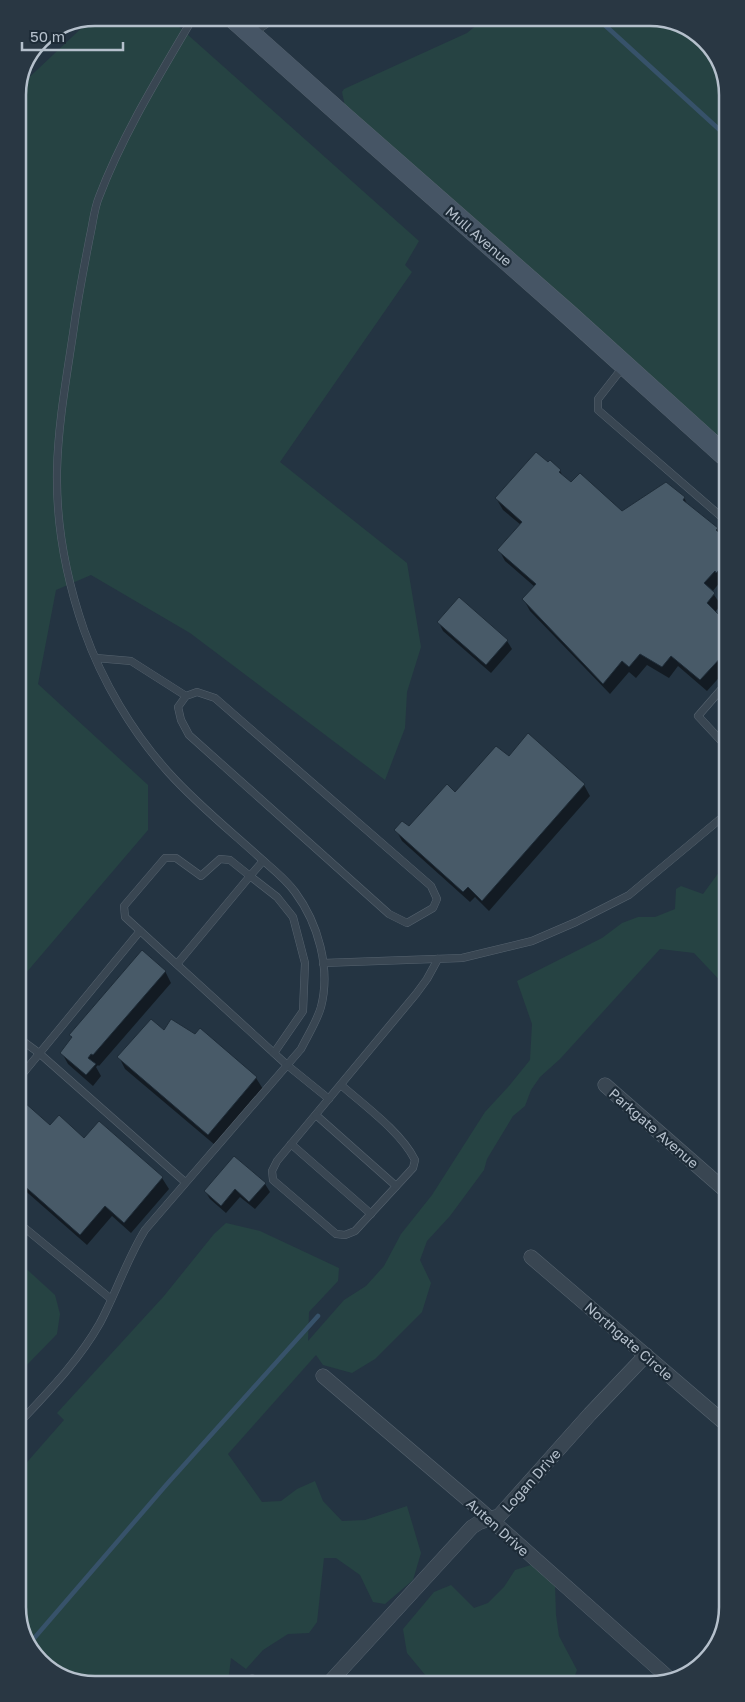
<svg xmlns="http://www.w3.org/2000/svg" width="745" height="1702" font-family="'Golos Text',sans-serif">
  <style>
    .green { fill: #264343 }
    .shadow { fill: #0007 }
    .lines { fill: none; stroke-linecap: round; stroke-linejoin: round }
    .stream { stroke: #37526a; stroke-width: 4.5 }
    .building { fill: #485a68; stroke: #1f2d39 }
    .lane-casing { stroke: #56636f; stroke-width: 8 }
    .street-casing { stroke: #56636f; stroke-width: 15 }
    .secondary-casing { stroke: #56636f; stroke-width: 21 }
    .lane { stroke: #394652; stroke-width: 7 }
    .street { stroke: #394652; stroke-width: 14 }
    .secondary { stroke: #465565; stroke-width: 20 }
    .labels { text-anchor: middle; dominant-baseline: central; stroke-width: 4.5; stroke-linejoin: round; paint-order: stroke }
    .street-label { font-size: 14px; fill: #b5c0cc; stroke: #1d2b37 }
    .rim { fill: none; stroke: #b5c0cc; stroke-width: 2.5 }
  </style>
  <rect width="100%" height="100%" fill="#243442"/>
  <g class="green">
    <polygon points="96,18 169,18 419,241 405,265 412,272 280,462 407,563 421,647 407,692 405,728 385,780 190,633 91,575 56,590 38,684 148,785 148,830 20,980 18,91 19,87 90,20"/>
    <polygon points="481,18 655,18 697,34 723,70 724,446 345,106 342,92 344,89 467,33 479,23"/>
    <polygon points="725,864 726,987 694,953 660,949 560,1059 540,1077 531,1090 525,1106 513,1116 487,1159 484,1170 450,1216 427,1241 420,1260 431,1283 422,1312 375,1359 352,1373 323,1365 316,1355 228,1454 262,1502 281,1501 297,1489 315,1481 323,1501 342,1521 365,1520 407,1506 421,1553 413,1580 385,1604 373,1602 360,1575 336,1558 324,1558 317,1622 309,1633 288,1634 263,1650 246,1669 231,1658 228,1683 90,1684 48,1668 22,1632 21,1469 64,1420 57,1413 164,1296 214,1234 226,1223 260,1231 339,1268 338,1281 309,1312 308,1341 344,1300 366,1286 384,1266 401,1234 432,1195 485,1112 509,1086 530,1060 532,1024 517,981 602,938 622,923 638,917 655,917 675,909 676,889 681,886 703,894"/>
    <polygon points="21,1264 55,1295 60,1314 57,1334 21,1371"/>
    <polygon points="531,1565 555,1584 556,1615 559,1636 577,1670 573,1681 431,1682 407,1653 403,1629 434,1592 451,1585 474,1608 488,1603 504,1587 515,1570"/>
  </g>
  <g class="shadow">
    <polygon points="548,464 560,471 564,478 571,484 622,513 684,498 688,505 717,529 725,539 725,581 723,583 721,581 712,592 721,605 715,612 725,618 725,671 707,691 678,666 669,678 647,665 636,678 629,672 610,694 530,611 524,600 535,587 505,561 499,550 521,525 503,510 496,498"/>
    <polygon points="439,623 507,641 512,649 491,673 443,631"/>
    <polygon points="509,758 584,785 590,796 489,911 475,897 470,902 402,841 396,830 409,828 455,793"/>
    <polygon points="165,971 171,983 99,1066 98,1065 96,1067 101,1076 93,1086 68,1064 62,1053 73,1039 71,1035"/>
    <polygon points="200,1030 256,1078 263,1089 215,1145 125,1069 119,1057 164,1032 195,1035"/>
    <polygon points="20,1108 51,1127 84,1140 99,1123 162,1178 169,1189 131,1233 112,1216 87,1245 21,1187"/>
    <polygon points="265,1184 270,1192 255,1209 240,1197 226,1213 210,1199 205,1191"/>
  </g>
  <g class="lines">
    <g class="stream">
      <polyline points="597,18 723,133"/>
      <polyline points="30,1643 167,1484 318,1316"/>
    </g>
  </g>
  <g class="building">
    <polygon points="536,452 548,462 550,460 561,470 559,472 571,482 580,473 622,511 666,482 685,497 683,500 718,528 716,530 725,537 725,564 716,573 715,571 704,583 715,593 707,603 718,614 720,612 725,616 725,653 700,680 671,656 662,667 640,654 629,667 622,661 603,684 522,599 536,584 497,550 522,522 495,498"/>
    <polygon points="459,597 508,640 486,665 437,622"/>
    <polygon points="528,733 585,784 482,901 468,887 463,892 394,830 402,821 409,826 447,784 455,792 496,746 509,756"/>
    <polygon points="142,950 166,971 93,1055 91,1054 88,1058 96,1064 86,1075 60,1053 72,1037 69,1035"/>
    <polygon points="151,1019 164,1030 171,1019 195,1034 200,1028 257,1077 208,1135 117,1057"/>
    <polygon points="24,1102 50,1125 59,1115 84,1138 99,1121 163,1177 124,1223 105,1206 80,1235 21,1183 20,1106"/>
    <polygon points="234,1156 266,1183 249,1202 235,1189 221,1206 204,1191"/>
  </g>
  <g class="lines">
    <defs>
      <g id="lane">
        <polyline points="253,33 275,18"/>
        <polyline points="623,367 598,399 598,410 724,519"/>
        <polyline points="96,658 131,661 186,696 197,692 215,698 431,886 437,899 433,908 407,923 389,914 189,735 181,720 178,707 186,696"/>
        <polyline points="725,685 698,716 725,745"/>
        <polyline points="263,861 250,876 230,860 220,859 201,876 176,858 165,858 124,906 125,917 287,1065 329,1099"/>
        <polyline points="323,963 462,958 532,941 576,922 629,895 725,815"/>
        <polyline points="177,964 250,876 277,897 293,917 305,963 303,1011 274,1053"/>
        <polyline points="20,1039 39,1053 185,1182"/>
        <polyline points="20,1077 140,931"/>
        <path d="M341 1085C365 1106 401 1132 415 1160L413 1168 355 1231 345 1235 336 1234 273 1180 272 1171 277 1161 416 994 427 979 438 959"/>
        <polyline points="316,1115 396,1186"/>
        <polyline points="291,1144 371,1214"/>
        <polyline points="21,1225 111,1299"/>
        <path d="M21 1421C50 1390 79 1360 100 1323 116 1293 127 1259 145 1230L301 1049C308 1035 317 1021 321 1007 331 968 318 923 295 892 285 878 270 867 258 856 228 829 196 803 169 773 132 732 102 681 84 630 66 578 56 525 57 471 58 423 67 375 74 327 78 297 84 267 90 236 93 223 94 209 99 197 123 134 159 76 193 18"/>
      </g>
      <g id="street">
        <polyline points="605,1085 726,1191"/>
        <polyline points="531,1257 727,1425"/>
        <polyline points="323,1376 479,1509 671,1680"/>
        <polyline points="252,1682 253,1683"/>
        <polyline points="329,1683 472,1527 480,1522 499,1516 508,1506 590,1414 646,1355"/>
      </g>
      <polyline id="secondary" points="233,18 344,117 569,315 724,455"/>
    </defs>
    <use href="#lane" class="lane-casing"/>
    <use href="#street" class="street-casing"/>
    <use href="#secondary" class="secondary-casing"/>
    <use href="#lane" class="lane"/>
    <use href="#street" class="street"/>
    <use href="#secondary" class="secondary"/>
  </g>
  <g class="labels">
    <g class="street-label">
      <text transform="translate(479 236) rotate(41)">Mull Avenue</text>
      <text transform="translate(654 1128) rotate(41)">Parkgate Avenue</text>
      <text transform="translate(629 1341) rotate(41)">Northgate Circle</text>
      <text transform="translate(531 1480) rotate(-48)">Logan Drive</text>
      <text transform="translate(498 1527) rotate(42)">Auten Drive</text>
    </g>
  </g>
  <path d="M0 0H745V1702H0ZM95 26H650A69 69 0 0 1 719 95V1607A69 69 0 0 1 650 1676H95A69 69 0 0 1 26 1607V95A69 69 0 0 1 95 26Z" fill="#293743" fill-rule="evenodd"/>
  <path class="rim" d="M95 26H650A69 69 0 0 1 719 95V1607A69 69 0 0 1 650 1676H95A69 69 0 0 1 26 1607V95A69 69 0 0 1 95 26Z"/>
  <path d="M22 42v8h101v-8" fill="none" stroke="#b5c0cc" stroke-width="2.5"/>
  <text x="30" y="42" font-size="15" fill="#b5c0cc" stroke="#1d2b37" stroke-width="4" paint-order="stroke">50 m</text>
</svg>
